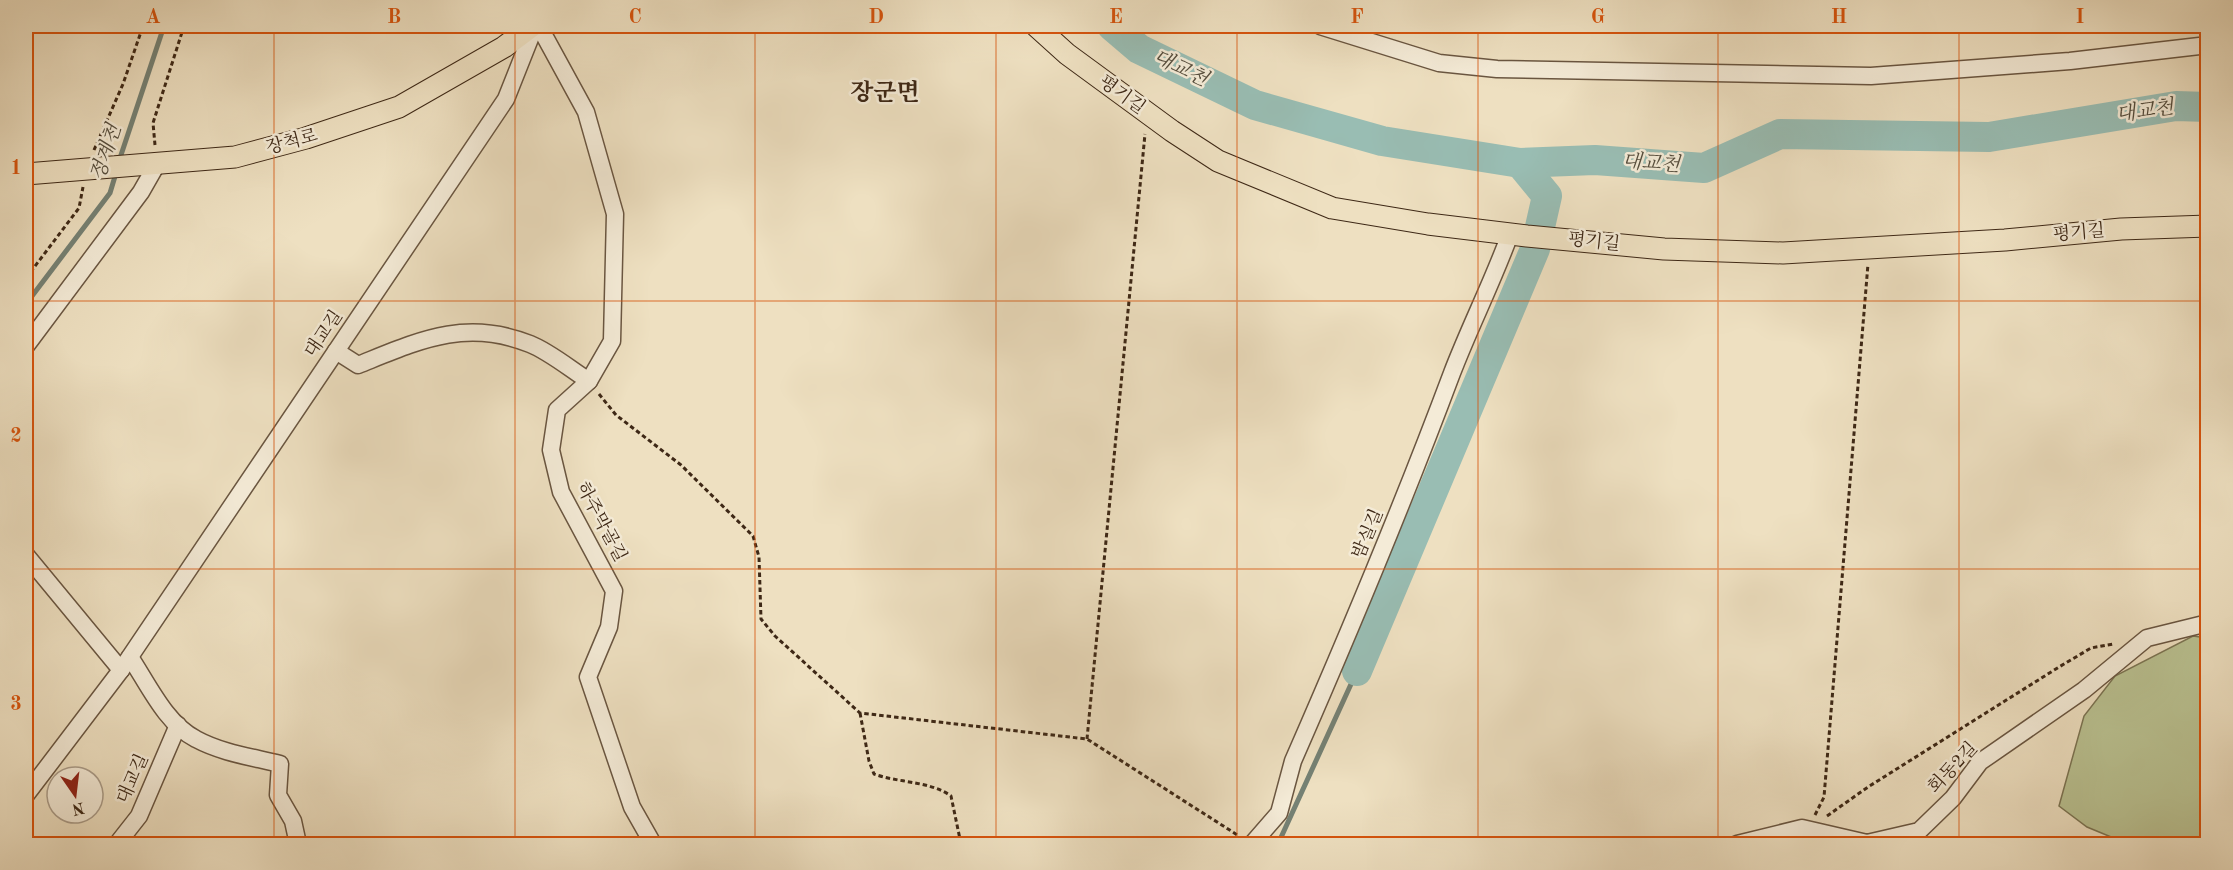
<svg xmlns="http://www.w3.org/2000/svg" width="2233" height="870" font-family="'Old Standard TT','Noto Serif KR',serif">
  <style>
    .green { fill: #bac292; stroke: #7c7554; stroke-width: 1.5 }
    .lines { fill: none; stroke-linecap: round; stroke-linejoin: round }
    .stream { stroke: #758174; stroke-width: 5 }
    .river { stroke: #99bdb3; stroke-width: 30 }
    .minor-casing { stroke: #6a5641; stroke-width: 19 }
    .major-casing { stroke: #3e2816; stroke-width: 23 }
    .path { stroke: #3e2816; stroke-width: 3; stroke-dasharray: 4.5 3; stroke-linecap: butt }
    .minor { stroke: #f4ebd7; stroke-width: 16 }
    .major { stroke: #eee0c1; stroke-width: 21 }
    .grid { fill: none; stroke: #d7540d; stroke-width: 1.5; stroke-opacity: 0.55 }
    .labels { text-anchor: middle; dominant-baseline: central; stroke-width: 5; stroke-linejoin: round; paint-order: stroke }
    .street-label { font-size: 18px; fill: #3e2816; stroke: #f4ebd7 }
    .water-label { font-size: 20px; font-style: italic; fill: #554d3d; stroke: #f4ebd7 }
    .district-label { font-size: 24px; font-weight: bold; fill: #3e2816; stroke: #f4ebd7 }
    .neatline { fill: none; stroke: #d7540d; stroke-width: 2 }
    .grid-label { font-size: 20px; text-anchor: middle; font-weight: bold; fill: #d7540d }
  </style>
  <rect width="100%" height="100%" fill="#eee0c1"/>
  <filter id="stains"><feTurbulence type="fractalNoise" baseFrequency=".00333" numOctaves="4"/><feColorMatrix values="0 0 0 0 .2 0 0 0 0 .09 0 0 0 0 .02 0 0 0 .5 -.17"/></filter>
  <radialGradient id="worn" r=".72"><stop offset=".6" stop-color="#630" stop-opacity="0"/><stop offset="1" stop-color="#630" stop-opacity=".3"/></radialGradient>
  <polygon class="green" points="2193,636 2207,638 2207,844 2128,844 2087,827 2059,806 2084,716 2115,676"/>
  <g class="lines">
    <g class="stream">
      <polyline points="119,161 164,26"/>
      <polyline points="26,304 110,193 116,173"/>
      <polyline points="1278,844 1357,671"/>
    </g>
    <g class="river">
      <polyline points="1112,26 1139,49 1255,105 1382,141 1520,163 1595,160 1704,168 1780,134 1989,137 2176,106 2208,107"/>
      <polyline points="1357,671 1535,249 1547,196 1520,163"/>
    </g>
    <defs>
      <g id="minor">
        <polyline points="539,26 586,112 615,214 612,341 589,381"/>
        <polyline points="1320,26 1439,63 1497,69 1871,76 2070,61 2208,45"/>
        <polyline points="26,346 141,192 157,164"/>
        <path d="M336 351 358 365C418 341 465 318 530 344 550 352 570 369 589 381L557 410 551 450 561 492 614 591 609 627 588 677 632 807 653 844"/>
        <polyline points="26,555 121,670"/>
        <path d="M130 657C148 684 166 724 196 739 222 753 252 757 280 764L278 795 293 821 298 844"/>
        <polyline points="26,795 121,670 506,99 535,26"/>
        <polyline points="117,844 139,816 178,725"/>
        <path d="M1252 844 1279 813 1293 761C1349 633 1403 504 1452 373 1470 326 1493 281 1510 234"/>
        <polyline points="1737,844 1802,828 1867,843 1919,831 1953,798 1980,762 2084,690 2147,638 2208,623"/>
      </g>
      <g id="major">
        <polyline points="1036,26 1067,54 1172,131 1218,161 1332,208 1428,224 1527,236 1664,249 1783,253 2005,240 2121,229 2208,226"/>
        <polyline points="26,174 235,157 306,138 399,107 504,47 532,26"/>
      </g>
    </defs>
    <use href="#minor" class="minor-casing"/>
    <use href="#major" class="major-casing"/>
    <g class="path">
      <polyline points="155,145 153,123 184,26"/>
      <polyline points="94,150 123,84 143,26"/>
      <polyline points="26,278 79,208 83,187"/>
      <polyline points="599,394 616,415 681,465 753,536 759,557 761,619 775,636 860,713 1087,739 1239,836"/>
      <path d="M860 713 869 761 874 774C899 783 930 781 951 796L961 844"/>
      <polyline points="1087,739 1145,134"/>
      <polyline points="1815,815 1824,797 1868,264"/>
      <polyline points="1827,816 1868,787 2059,667 2091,648 2113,644"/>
    </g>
    <use href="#minor" class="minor"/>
    <use href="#major" class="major"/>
  </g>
  <path class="grid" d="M274 26V844M515 26V844M755 26V844M996 26V844M1237 26V844M1478 26V844M1718 26V844M1959 26V844M26 301H2208M26 569H2208"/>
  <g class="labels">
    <g class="street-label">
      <text transform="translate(1122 95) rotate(36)">평기길</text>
      <text transform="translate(292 142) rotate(-15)">장척로</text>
      <text transform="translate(2079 233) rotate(-5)">평기길</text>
      <text transform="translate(1594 242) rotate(6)">평기길</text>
      <text transform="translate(324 334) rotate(-56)">대교길</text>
      <text transform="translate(601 522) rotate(62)">하주막골길</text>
      <text transform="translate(1368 534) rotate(-67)">밤실길</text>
      <text transform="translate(1953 768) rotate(-47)">회동2길</text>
      <text transform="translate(133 779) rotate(-66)">대교길</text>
    </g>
    <g class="water-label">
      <text transform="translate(1180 69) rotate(26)">대교천</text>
      <text transform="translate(2145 112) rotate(-8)">대교천</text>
      <text transform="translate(107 153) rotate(-72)">정계천</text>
      <text transform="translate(1651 164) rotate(4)">대교천</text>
    </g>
    <g class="district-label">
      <text x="885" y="94">장군면</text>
    </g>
  </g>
  <rect width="2233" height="870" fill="none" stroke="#eee0c1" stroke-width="66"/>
  <g transform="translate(75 795) rotate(166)"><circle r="28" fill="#f4ebd7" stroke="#ab9d8a" stroke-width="1.5"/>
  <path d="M0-4.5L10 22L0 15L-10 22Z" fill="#8f2418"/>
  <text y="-9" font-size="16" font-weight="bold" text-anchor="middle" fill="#3e2816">N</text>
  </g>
  <rect x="33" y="33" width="2167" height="804" class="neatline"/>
  <g class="grid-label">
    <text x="153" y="23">A</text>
    <text x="394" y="23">B</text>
    <text x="635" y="23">C</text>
    <text x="876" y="23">D</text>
    <text x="1116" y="23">E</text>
    <text x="1357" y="23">F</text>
    <text x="1598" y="23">G</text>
    <text x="1839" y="23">H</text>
    <text x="2080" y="23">I</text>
    <text x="16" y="174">1</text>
    <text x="16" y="442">2</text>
    <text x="16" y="710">3</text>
  </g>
  <rect width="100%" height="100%" filter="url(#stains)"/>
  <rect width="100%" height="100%" fill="url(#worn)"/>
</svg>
